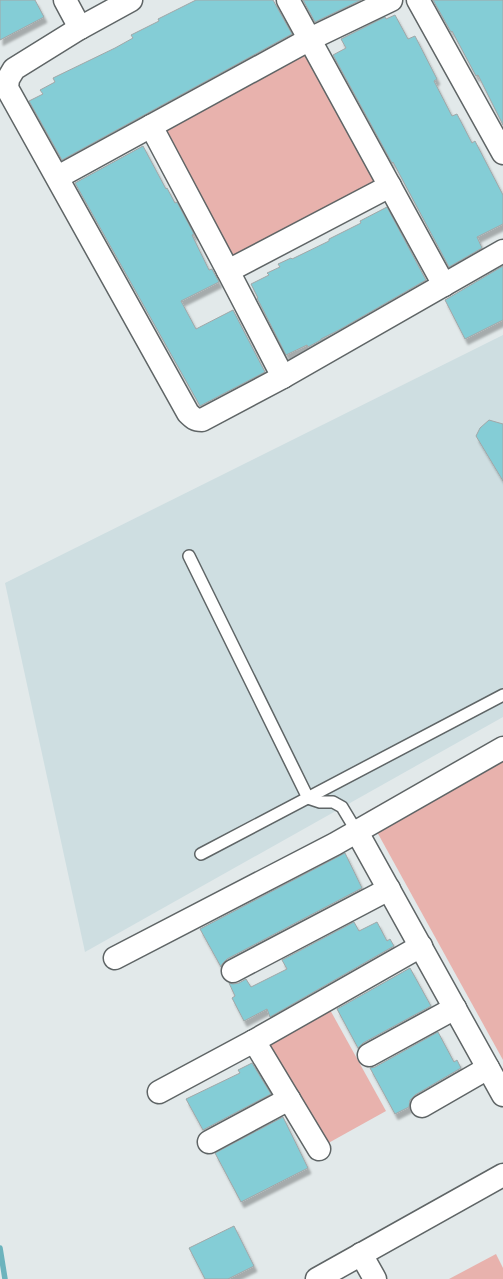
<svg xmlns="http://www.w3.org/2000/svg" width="503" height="1279" font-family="Georgia,serif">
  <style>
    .built { fill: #cedee1 }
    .green { fill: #e8b2ad }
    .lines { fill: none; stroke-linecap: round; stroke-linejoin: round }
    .stream { stroke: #6cb3bd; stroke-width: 5.5 }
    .building { fill: #84cdd6; stroke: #a1a7a8; filter: url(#shadow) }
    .lane-casing { stroke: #5f6566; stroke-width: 14 }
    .street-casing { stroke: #5f6566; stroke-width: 25 }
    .lane { stroke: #fff; stroke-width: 11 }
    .street { stroke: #fff; stroke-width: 22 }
  </style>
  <defs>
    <filter id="shadow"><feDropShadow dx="3" dy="5.5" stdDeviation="1" flood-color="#0004"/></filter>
  </defs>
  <rect width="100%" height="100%" fill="#e2e9ea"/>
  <polygon class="built" points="503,335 503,717 85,952 5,583"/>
  <g class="green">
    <polygon points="307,54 376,182 231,260 162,132"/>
    <polygon points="503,737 503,1060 366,812"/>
    <polygon points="329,1008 386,1111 323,1146 266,1043"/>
    <polygon points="496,1254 503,1268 503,1279 449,1279"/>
  </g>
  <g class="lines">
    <polyline class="stream" points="0,1248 5,1279"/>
  </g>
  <g class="building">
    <polygon points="0,0 35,0 44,17 0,40"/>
    <polygon points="196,0 273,0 292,34 62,160 29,101 43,94 40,90 55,82 53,78 115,48 133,38 131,35 159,21 158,19"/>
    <polygon points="303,0 361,0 315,22"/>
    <polygon points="433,0 503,0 503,125 478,75 476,76 452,31 451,32"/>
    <polygon points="395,15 408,39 415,36 437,79 434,81 452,116 457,114 472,143 475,141 503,195 503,224 477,237 482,248 449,267 393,162 392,163 333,55 346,48 341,39 385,17 386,19"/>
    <polygon points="143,146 166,189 167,188 175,203 177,202 194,234 192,235 209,270 212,269 219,282 181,301 196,329 233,310 265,372 200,406 75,183"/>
    <polygon points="387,207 426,280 339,330 321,339 321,340 308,347 307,345 286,355 257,298 258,298 251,284 269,275 267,273 280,267 278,264 291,258 292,259 329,241 329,239 361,223 360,221"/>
    <polygon points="503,266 503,320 465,339 445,300"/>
    <polygon points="489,420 503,424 503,481 476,436 480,428"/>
    <polygon points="345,853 362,888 227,959 222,964 221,967 200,929"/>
    <polygon points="354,922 359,931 377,922 387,941 390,939 394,946 270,1017 267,1009 244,1021 232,998 235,996 229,983 233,984 239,983 246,979 251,987 287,969 282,960"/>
    <polygon points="410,968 431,1006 363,1043 358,1048 337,1009"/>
    <polygon points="438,1032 454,1062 457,1060 461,1068 415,1095 410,1100 409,1107 395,1114 370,1068 375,1067"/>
    <polygon points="252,1063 271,1094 203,1130 186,1099 240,1073 238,1070"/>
    <polygon points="283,1117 308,1168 241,1202 215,1153"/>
    <polygon points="234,1226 254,1266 228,1279 205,1279 189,1248"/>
  </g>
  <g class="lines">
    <defs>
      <g id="lane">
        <polyline points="189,556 308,798 320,802 333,802 342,807 357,832"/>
        <polyline points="201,854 503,695"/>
      </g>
      <g id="street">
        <polyline points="65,0 80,28"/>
        <path d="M131 0 80 28 14 69 8 79 7 88 188 413C193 418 195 420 202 420L283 377 503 251"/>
        <polyline points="288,0 444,285"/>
        <polyline points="418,0 503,153"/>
        <polyline points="151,126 228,271 283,377"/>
        <polyline points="58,177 310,39 391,0"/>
        <polyline points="228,271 390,186"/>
        <polyline points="357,832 503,1095"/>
        <polyline points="115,958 335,844 503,748"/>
        <polyline points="233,971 389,889"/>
        <polyline points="254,1041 319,1149"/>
        <polyline points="369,1055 455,1008"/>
        <polyline points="159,1092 254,1041 421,946"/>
        <polyline points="422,1106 488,1068"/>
        <polyline points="209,1142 289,1099"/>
        <polyline points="361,1254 375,1279"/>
        <polyline points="317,1279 503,1175"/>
      </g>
    </defs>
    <use href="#lane" class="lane-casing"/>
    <use href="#street" class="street-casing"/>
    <use href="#lane" class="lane"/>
    <use href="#street" class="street"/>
  </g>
</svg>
